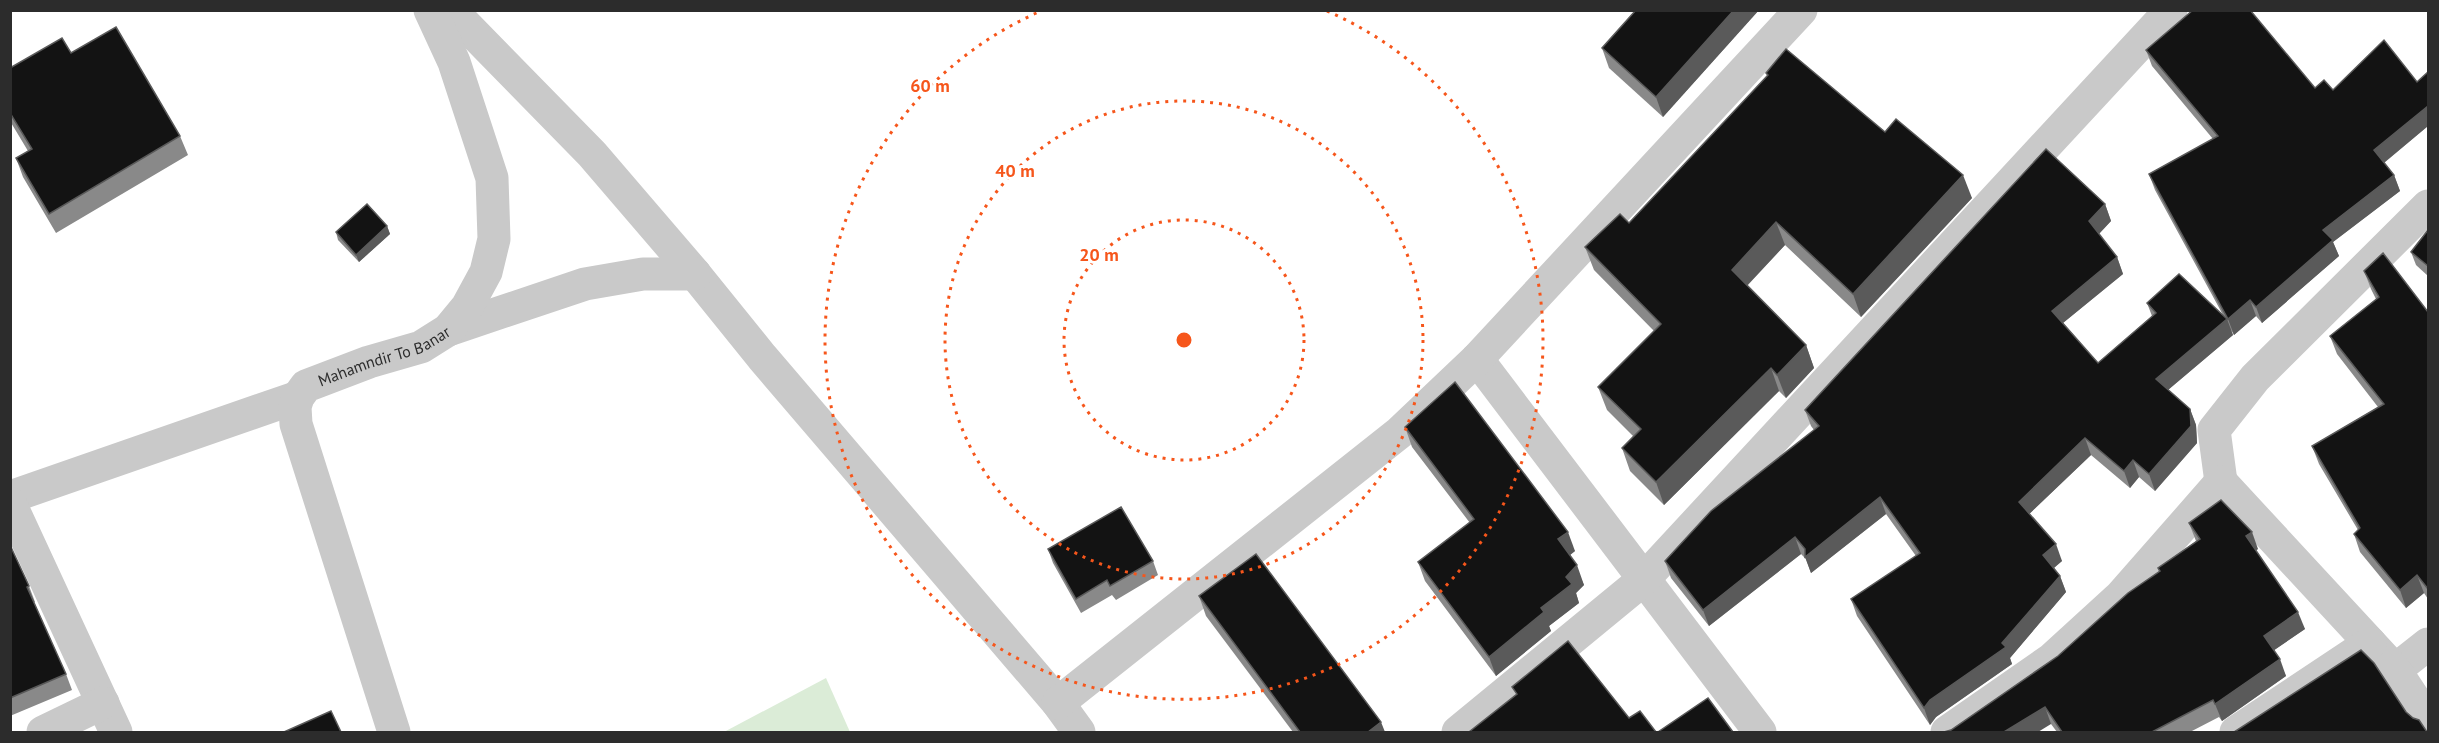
<svg xmlns="http://www.w3.org/2000/svg" width="2439" height="743" font-family="'PT Sans',sans-serif">
  <style>
    .green { fill: #dbecd7 }
    .lines { fill: none; stroke-linecap: round; stroke-linejoin: round }
    .minor { stroke: #c9c9c9; stroke-width: 33 }
    .wall { fill: #898989 }
    .shaded-wall { fill: #5a5a5a }
    .building { fill: #131313; stroke: #5a5a5a; stroke-width: 1.5 }
    .ring { fill: none; stroke: #f6561b; stroke-width: 3; stroke-dasharray: 3 6 }
    .labels { text-anchor: middle; dominant-baseline: central; stroke-width: 6; stroke-linejoin: round; paint-order: stroke }
    .street-label { font-size: 16px; fill: #2c2c2c; stroke: #fff }
    .centre { fill: #f6561b; stroke: #fff; stroke-width: 3 }
    .ring-label { font-size: 18px; text-anchor: middle; font-weight: bold; fill: #f6561b; stroke: #fff; stroke-width: 6; stroke-linejoin: round; paint-order: stroke }
  </style>
  <rect width="100%" height="100%" fill="#fff"/>
  <polygon class="green" points="826,678 850,732 724,732"/>
  <g class="lines">
    <g class="minor">
      <polyline points="451,10 592,154 695,274 762,357 1058,703 1079,732"/>
      <polyline points="448,330 585,284 643,274 695,274"/>
      <polyline points="1477,359 1760,732"/>
      <polyline points="2221,482 2214,430 2255,378 2428,206"/>
      <polyline points="10,497 298,397"/>
      <polyline points="10,503 116,732"/>
      <polyline points="2395,670 2428,644"/>
      <polyline points="1058,703 1399,433 1477,359 1801,10"/>
      <polyline points="43,732 103,703"/>
      <path id="s1" d="M394 732 296 424 295 407 298 397 306 386 369 362 421 347 448 330 467 307 486 272 494 239 492 178 454 62 430 10"/>
      <polyline points="1458,732 1643,580 2171,10"/>
      <polyline points="1947,732 2052,659 2121,596 2221,482 2395,670 2428,720"/>
      <polyline points="2236,732 2370,643"/>
    </g>
  </g>
  <g class="wall">
    <polygon points="1636,10 1759,10 1663,117 1609,68 1602,48"/>
    <polygon points="2146,50 2315,88 2333,90 2417,82 2428,72 2428,126 2384,163 2394,175 2400,191 2333,242 2339,256 2262,323 2256,316 2234,335 2231,330 2233,335 2168,390 2190,409 2196,425 2197,443 2155,491 2139,477 2130,488 2091,455 2029,514 2062,561 2054,568 2060,576 2066,592 2010,658 2012,664 1936,717 1930,725 1857,616 1851,599 1916,556 1886,514 1811,573 1806,559 1801,554 1709,626 1671,578 1665,561 1814,430 1811,426 1805,410 2105,204 2111,221 2099,234 2117,257 2123,274 2063,323 2098,363 2152,316 2147,303 2223,315 2155,190 2149,174 2213,139 2152,66"/>
    <polygon points="71,53 180,136 188,155 56,233 23,177 16,158 28,151 10,121 10,68"/>
    <polygon points="1766,73 1885,132 1972,198 1861,317 1785,245 1747,286 1806,345 1814,368 1786,398 1779,391 1664,505 1630,471 1622,448 1633,436 1607,410 1598,387 1654,331 1594,270 1585,247 1629,223 1767,76"/>
    <polygon points="387,226 390,234 359,262 338,240 336,232"/>
    <polygon points="2428,230 2428,276 2416,265 2411,252"/>
    <polygon points="2364,271 2428,312 2428,599 2424,593 2406,608 2360,552 2354,534 2358,530 2319,464 2312,446 2378,407 2337,354 2330,336 2376,299 2371,289"/>
    <polygon points="1405,427 1575,551 1570,555 1584,585 1576,593 1579,603 1549,626 1551,631 1496,676 1425,581 1418,562 1470,523 1412,447"/>
    <polygon points="2189,523 2258,549 2256,550 2305,629 2274,650 2286,676 2222,721 2219,717 2190,732 2057,732 2051,724 1951,730 2058,656 2159,572 2158,568 2196,541"/>
    <polygon points="10,545 29,586 35,602 34,602 66,674 72,690 10,716"/>
    <polygon points="1048,549 1153,561 1158,575 1116,600 1112,595 1081,613 1053,563"/>
    <polygon points="1199,596 1385,732 1293,732 1206,616"/>
  </g>
  <g class="shaded-wall">
    <polygon points="1734,10 1759,10 1663,117 1656,97"/>
    <polygon points="2428,106 2428,126 2380,166 2374,150"/>
    <polygon points="1963,175 1972,198 1861,317 1853,294"/>
    <polygon points="2394,175 2400,191 2333,242 2339,256 2262,323 2256,307 2323,230"/>
    <polygon points="2105,204 2111,221 2095,238 2089,221"/>
    <polygon points="1776,222 1785,245 1740,293 1732,270"/>
    <polygon points="387,226 390,234 359,262 356,255"/>
    <polygon points="2117,257 2123,274 2058,327 2052,311"/>
    <polygon points="2250,300 2256,316 2234,335 2228,319"/>
    <polygon points="2227,319 2233,335 2162,395 2156,379"/>
    <polygon points="1806,345 1814,368 1786,398 1777,375"/>
    <polygon points="1771,368 1779,391 1664,505 1656,482"/>
    <polygon points="2190,409 2196,425 2197,443 2155,491 2149,474"/>
    <polygon points="2085,438 2091,455 2025,518 2019,502"/>
    <polygon points="2133,460 2139,477 2130,488 2124,471"/>
    <polygon points="1880,497 1886,514 1811,573 1805,557"/>
    <polygon points="1568,532 1575,551 1565,559 1558,539"/>
    <polygon points="2252,532 2258,549 2252,553 2246,536"/>
    <polygon points="1795,537 1801,554 1709,626 1703,610"/>
    <polygon points="2056,544 2062,561 2049,572 2043,555"/>
    <polygon points="1577,565 1584,585 1576,593 1579,603 1549,626 1551,631 1496,676 1489,657 1541,608 1566,577"/>
    <polygon points="2417,575 2424,593 2406,608 2400,590"/>
    <polygon points="2060,576 2066,592 2010,658 2012,664 1936,717 1930,725 1924,708 1930,700 2002,643"/>
    <polygon points="2298,612 2305,629 2270,653 2264,636"/>
    <polygon points="2280,659 2286,676 2222,721 2215,704"/>
    <polygon points="2045,707 2051,724 2038,732 2004,732"/>
    <polygon points="1381,722 1385,732 1368,732"/>
  </g>
  <g class="building">
    <polygon points="1636,10 1734,10 1656,97 1602,48"/>
    <polygon points="2193,10 2250,10 2315,88 2324,80 2333,90 2384,40 2417,82 2428,72 2428,107 2428,106 2374,150 2394,175 2323,230 2333,240 2256,307 2250,300 2228,319 2149,174 2218,136 2146,50"/>
    <polygon points="116,27 180,136 49,214 16,158 32,149 10,113 10,68 62,38 71,53"/>
    <polygon points="1786,49 1885,132 1896,119 1963,175 1853,294 1776,222 1732,270 1806,345 1777,375 1771,368 1656,482 1622,448 1641,429 1598,387 1661,324 1585,247 1620,214 1629,223 1768,75 1766,73"/>
    <polygon points="2046,149 2105,204 2089,221 2117,257 2052,311 2098,363 2156,313 2147,303 2179,274 2227,319 2156,379 2190,409 2191,426 2149,474 2133,460 2124,471 2085,438 2019,502 2056,544 2043,555 2060,576 2002,643 2006,647 1930,700 1924,708 1851,599 1920,553 1880,497 1805,557 1805,549 1795,537 1703,610 1665,561 1711,511 1819,426 1805,410"/>
    <polygon points="367,204 387,226 356,255 336,232"/>
    <polygon points="2428,230 2428,266 2411,252"/>
    <polygon points="2383,253 2428,312 2428,589 2417,575 2400,590 2354,534 2360,528 2312,446 2384,404 2330,336 2379,297 2364,271"/>
    <polygon points="1455,382 1568,532 1558,539 1577,565 1566,577 1572,584 1541,608 1544,612 1489,657 1418,562 1474,519 1405,427"/>
    <polygon points="2221,500 2252,532 2246,536 2298,612 2264,636 2280,659 2215,704 2213,700 2152,732 2062,732 2045,707 2004,732 1944,732 1951,730 2058,656 2128,593 2160,571 2158,568 2200,539 2189,523"/>
    <polygon points="1121,507 1153,561 1110,586 1107,580 1076,599 1048,549"/>
    <polygon points="10,545 29,586 27,587 66,674 10,698"/>
    <polygon points="1256,554 1381,722 1368,732 1300,732 1199,596"/>
    <polygon points="1568,641 1629,718 1640,711 1656,732 1469,732 1517,694 1512,687"/>
    <polygon points="2361,650 2374,663 2406,712 2413,718 2419,720 2427,732 2234,732"/>
    <polygon points="1708,698 1733,732 1658,732"/>
    <polygon points="331,711 341,732 284,732"/>
  </g>
  <g class="ring">
    <circle cx="1184" cy="340" r="120"/>
    <circle cx="1184" cy="340" r="239"/>
    <path d="M1327 11A359 359 0 1 1 1041 11"/>
  </g>
  <g class="labels">
    <g class="street-label">
      <text stroke="none"><textPath href="#s1" startOffset="448">Mahamndir To Banar</textPath></text>
    </g>
  </g>
  <circle cx="1184" cy="340" r="9" class="centre"/>
  <g class="ring-label">
    <text x="930" y="92">60 m</text>
    <text x="1015" y="177">40 m</text>
    <text x="1099" y="261">20 m</text>
  </g>
  <rect width="2439" height="743" fill="none" stroke="#2c2c2c" stroke-width="24"/>
</svg>
